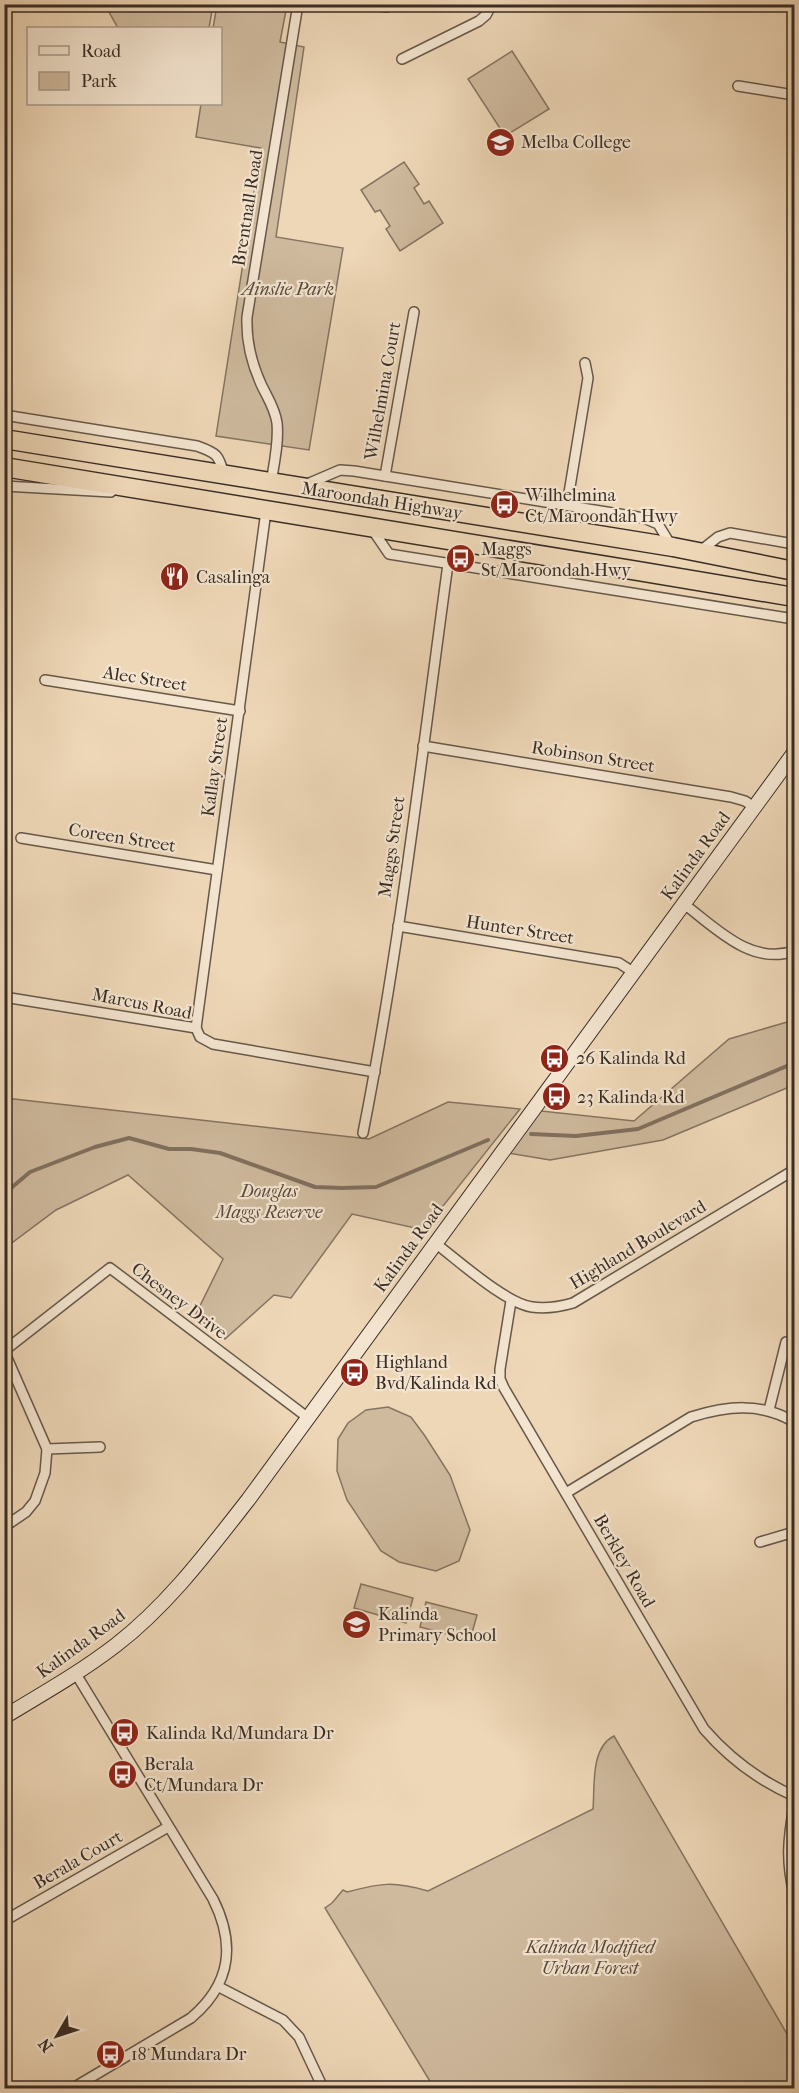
<svg xmlns="http://www.w3.org/2000/svg" width="799" height="2093" font-family="'IM FELL French Canon',serif">
  <style>
    .green { fill: #cfba9e; stroke: #847462; stroke-width: 1.5 }
    .lines { fill: none; stroke-linecap: round; stroke-linejoin: round }
    .stream { stroke: #80705f; stroke-width: 4 }
    .street-casing { stroke: #66584a; stroke-width: 12 }
    .secondary-casing { stroke: #392d25; stroke-width: 16 }
    .highway-casing { stroke: #392d25; stroke-width: 21 }
    .street { stroke: #f4e5d0; stroke-width: 9 }
    .secondary { stroke: #f4e5d0; stroke-width: 14 }
    .highway { stroke: #eed7b7; stroke-width: 18 }
    .labels { text-anchor: middle; dominant-baseline: central; stroke-width: 4.5; stroke-linejoin: round; paint-order: stroke }
    .poi-label { font-size: 18px; fill: #392d25; stroke: #f4e5d0; text-anchor: start }
    .street-label { font-size: 18px; fill: #392d25; stroke: #f4e5d0 }
    .park-label { font-size: 18px; font-style: italic; fill: #57493d; stroke: #f4e5d0 }
  </style>
  <rect width="100%" height="100%" fill="#eed7b7"/>
  <filter id="stains"><feTurbulence type="fractalNoise" baseFrequency=".00333" numOctaves="4"/><feColorMatrix values="0 0 0 0 .2 0 0 0 0 .09 0 0 0 0 .02 0 0 0 .5 -.17"/></filter>
  <radialGradient id="worn" r=".72"><stop offset=".6" stop-color="#630" stop-opacity="0"/><stop offset="1" stop-color="#630" stop-opacity=".3"/></radialGradient>
  <g class="green">
    <polygon points="105,5 213,5 209,28 118,28"/>
    <polygon points="217,5 287,5 280,42 304,47 276,237 343,248 309,450 216,436 261,148 196,137 201,104 220,104 220,28 213,28"/>
    <polygon points="512,51 549,109 505,136 468,79"/>
    <polygon points="404,162 419,184 414,188 424,204 429,201 443,223 400,251 386,229 390,226 380,210 375,212 361,190"/>
    <polygon points="794,1020 794,1085 663,1140 550,1160 502,1152 532,1110 634,1121 729,1039"/>
    <polygon points="5,1098 369,1139 448,1102 520,1109 424,1230 352,1214 291,1298 274,1295 225,1339 195,1316 223,1259 128,1175 56,1210 5,1248"/>
    <polygon points="388,1407 411,1417 425,1436 450,1475 470,1530 459,1561 436,1571 399,1562 381,1551 347,1500 337,1471 338,1439 348,1423 366,1410"/>
    <polygon points="361,1584 413,1598 406,1623 354,1608"/>
    <polygon points="426,1602 477,1615 470,1640 420,1627"/>
    <path d="M614 1736 794 2046V2088H434L325 1908 332 1903 343 1890 347 1892C381 1883 393 1881 428 1891L593 1809C595 1787 590 1748 614 1736Z"/>
  </g>
  <g class="lines">
    <g class="stream">
      <polyline points="531,1134 576,1136 638,1129 794,1063"/>
      <polyline points="4,1194 30,1172 95,1147 129,1138 169,1149 191,1149 220,1153 315,1187 342,1188 376,1187 488,1140"/>
    </g>
    <defs>
      <g id="street">
        <polyline points="362,4 387,7 393,4"/>
        <polyline points="402,59 479,21 486,15 492,4"/>
        <polyline points="738,86 794,95"/>
        <path d="M4 415 197 446C217 453 219 455 224 475"/>
        <polyline points="385,476 414,312"/>
        <path d="M271 483C274 464 279 442 277 423 275 408 267 397 261 384 251 362 246 341 247 317L298 4"/>
        <polyline points="305,485 340,470 354,471 644,518 658,524 672,547"/>
        <polyline points="4,486 111,492"/>
        <polyline points="567,505 588,378 585,363"/>
        <polyline points="372,529 389,554 794,619"/>
        <polyline points="699,552 718,537 730,533 794,544"/>
        <polyline points="4,653 6,653"/>
        <polyline points="45,680 240,711"/>
        <polyline points="423,746 731,797 745,801 754,807"/>
        <polyline points="21,838 217,870"/>
        <path d="M684 904C716 928 751 966 794 951"/>
        <polyline points="398,926 619,963 633,972"/>
        <polyline points="4,997 196,1028 200,1037 213,1044 375,1072"/>
        <polyline points="196,1028 266,511"/>
        <path d="M363 1133C400 945 422 754 448 564"/>
        <path d="M435 1243C459 1261 505 1303 532 1307 546 1309 559 1307 573 1303L794 1170"/>
        <path d="M511 1301 500 1369V1379L504 1388 704 1729C730 1759 758 1780 794 1796"/>
        <polyline points="769,1410 786,1342"/>
        <polyline points="47,1449 100,1447"/>
        <path d="M566 1493 691 1417C727 1406 761 1402 794 1422"/>
        <polyline points="4,1527 26,1512 35,1501 45,1473 47,1449 4,1351 110,1268 307,1417"/>
        <polyline points="760,1542 794,1532"/>
        <path d="M794 1806C788 1839 786 1861 794 1894"/>
        <polyline points="4,1921 168,1827"/>
        <polyline points="219,1987 283,2020 299,2037 323,2088"/>
        <path d="M73 2088 191 2018C231 1984 236 1945 213 1899L76 1674"/>
      </g>
      <path id="secondary" d="M4 1717C42 1694 81 1672 116 1645 168 1605 208 1551 248 1500L794 753"/>
      <g id="highway">
        <polyline points="4,439 673,547 794,571"/>
        <path d="M4 467C268 511 531 553 794 597"/>
      </g>
    </defs>
    <use href="#street" class="street-casing"/>
    <use href="#secondary" class="secondary-casing"/>
    <use href="#highway" class="highway-casing"/>
    <use href="#street" class="street"/>
    <use href="#secondary" class="secondary"/>
    <use href="#highway" class="highway"/>
  </g>
  <defs>
    <symbol id="school-disc" viewBox="-11 -11 22 22"><circle r="9.5" fill="#8f2418" stroke="#f4e5d0"/><path d="M0-5L7-2L0 1L-7-2ZM-4 1L0 2.5L4 1V4Q0 6-4 4Z" fill="#fff"/></symbol>
    <symbol id="bus-disc" viewBox="-11 -11 22 22"><circle r="9.5" fill="#8f2418" stroke="#f4e5d0"/><path d="M-5-6H5V4H4V6H2V4H-2V6H-4V4H-5ZM-3.5-4V0h7V-4ZM-3.5 1.2v1.5H-2V1.2ZM2 1.2v1.5H3.5V1.2Z" fill="#fff"/></symbol>
    <symbol id="restaurant-disc" viewBox="-11 -11 22 22"><circle r="9.5" fill="#8f2418" stroke="#f4e5d0"/><path d="M-5-6h1v4h1v-4h1v4h1v-4h1v5L-1.5 .5V6h-2V.5L-5-1ZM5-6V6H3V1.5H1.5Q1.5-4 5-6Z" fill="#fff"/></symbol>
  </defs>
  <g fill-rule="evenodd">
    <use href="#school-disc" x="484" y="126" width="33" height="33"/>
    <use href="#bus-disc" x="488" y="488" width="33" height="33"/>
    <use href="#bus-disc" x="444" y="542" width="33" height="33"/>
    <use href="#restaurant-disc" x="158" y="560" width="33" height="33"/>
    <use href="#bus-disc" x="538" y="1042" width="33" height="33"/>
    <use href="#bus-disc" x="540" y="1080" width="33" height="33"/>
    <use href="#bus-disc" x="338" y="1356" width="33" height="33"/>
    <use href="#school-disc" x="340" y="1608" width="33" height="33"/>
    <use href="#bus-disc" x="108" y="1716" width="33" height="33"/>
    <use href="#bus-disc" x="106" y="1758" width="33" height="33"/>
    <use href="#bus-disc" x="94" y="2038" width="33" height="33"/>
  </g>
  <g class="labels">
    <g class="poi-label">
      <text x="521" y="142">Melba College</text>
      <text x="525" y="495">Wilhelmina<tspan x="525" dy="21">Ct/Maroondah Hwy</tspan></text>
      <text x="481" y="549">Maggs<tspan x="481" dy="21">St/Maroondah Hwy</tspan></text>
      <text x="196" y="577">Casalinga</text>
      <text x="576" y="1058">26 Kalinda Rd</text>
      <text x="577" y="1097">23 Kalinda Rd</text>
      <text x="375" y="1362">Highland<tspan x="375" dy="21">Bvd/Kalinda Rd</tspan></text>
      <text x="378" y="1614">Kalinda<tspan x="378" dy="21">Primary School</tspan></text>
      <text x="146" y="1733">Kalinda Rd/Mundara Dr</text>
      <text x="144" y="1764">Berala<tspan x="144" dy="21">Ct/Mundara Dr</tspan></text>
      <text x="131" y="2054">18 Mundara Dr</text>
    </g>
    <g class="street-label">
      <text transform="translate(248 208) rotate(-81)">Brentnall Road</text>
      <text transform="translate(383 391) rotate(-80)">Wilhelmina Court</text>
      <text transform="translate(382 501) rotate(9)">Maroondah Highway</text>
      <text transform="translate(145 679) rotate(9)">Alec Street</text>
      <text transform="translate(593 757) rotate(9)">Robinson Street</text>
      <text transform="translate(215 767) rotate(-82)">Kallay Street</text>
      <text transform="translate(122 838) rotate(9)">Coreen Street</text>
      <text transform="translate(392 847) rotate(-82)">Maggs Street</text>
      <text transform="translate(696 856) rotate(-54)">Kalinda Road</text>
      <text transform="translate(520 930) rotate(9)">Hunter Street</text>
      <text transform="translate(142 1004) rotate(11)">Marcus Road</text>
      <text transform="translate(638 1245) rotate(-31)">Highland Boulevard</text>
      <text transform="translate(409 1248) rotate(-54)">Kalinda Road</text>
      <text transform="translate(179 1301) rotate(37)">Chesney Drive</text>
      <text transform="translate(624 1561) rotate(60)">Berkley Road</text>
      <text transform="translate(81 1644) rotate(-36)">Kalinda Road</text>
      <text transform="translate(78 1860) rotate(-30)">Berala Court</text>
    </g>
    <g class="park-label">
      <text x="288" y="289">Ainslie Park</text>
      <text x="269" y="1191">Douglas<tspan x="269" dy="21">Maggs Reserve</tspan></text>
      <text x="590" y="1947">Kalinda Modified<tspan x="590" dy="21">Urban Forest</tspan></text>
    </g>
  </g>
  <rect width="799" height="2093" fill="none" stroke="#eed7b7" stroke-width="24"/>
  <rect x="6" y="6" width="787" height="2081" fill="none" stroke="#392d25" stroke-width="3"/>
  <rect x="12" y="12" width="775" height="2069" fill="none" stroke="#392d25" stroke-width="1.5"/>
  <rect x="27" y="27" width="195" height="78" fill="#f4e5d0" stroke="#a99b8c" stroke-width="1.5"/>
  <rect x="39" y="46" width="30" height="9" fill="#f4e5d0" stroke="#a99b8c" stroke-width="1.5"/>
  <text x="81" y="57" font-size="18" fill="#392d25">Road</text>
  <rect x="39" y="72" width="30" height="18" fill="#cfba9e" stroke="#a99b8c" stroke-width="1.5"/>
  <text x="81" y="87" font-size="18" fill="#392d25">Park</text>
  <g transform="translate(57 2036) rotate(231)" stroke="#f4e5d0" stroke-width="4.5" paint-order="stroke">
  <path d="M0-4.5L10 22L0 15L-10 22Z" fill="#392d25"/>
  <text y="-9" font-size="16" font-weight="bold" text-anchor="middle" fill="#392d25">N</text>
  </g>
  <rect width="100%" height="100%" filter="url(#stains)"/>
  <rect width="100%" height="100%" fill="url(#worn)"/>
</svg>
